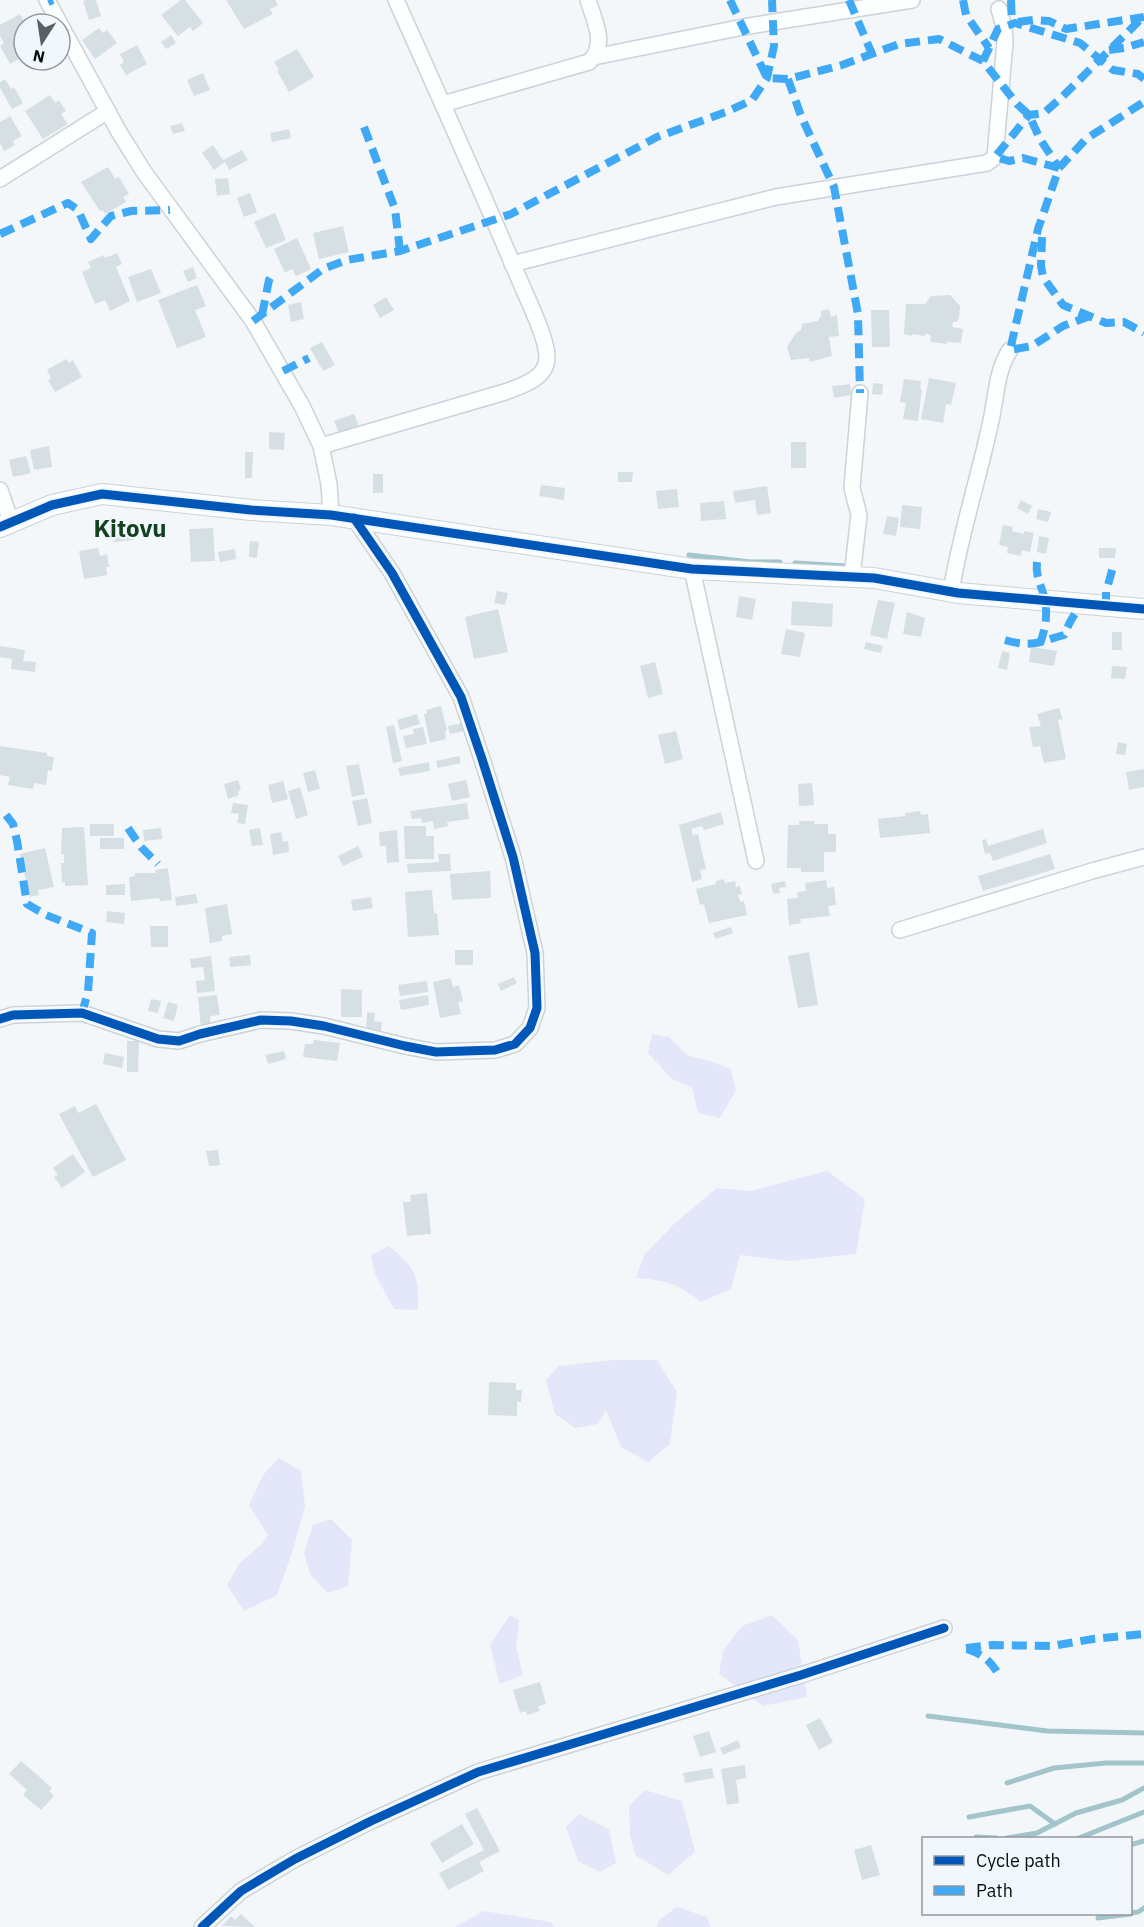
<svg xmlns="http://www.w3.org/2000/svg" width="1144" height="1927" font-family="'IBM Plex Sans',sans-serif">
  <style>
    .green { fill: #e4e6fa }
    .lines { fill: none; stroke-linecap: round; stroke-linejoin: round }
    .stream { stroke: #a1c5cb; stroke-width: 5 }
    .building { fill: #d5dfe4 }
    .minor-casing { stroke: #cbd2d9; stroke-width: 18 }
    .tertiary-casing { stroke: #cbd2d9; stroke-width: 22 }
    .minor { stroke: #fdfefe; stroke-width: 15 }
    .tertiary { stroke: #fdfefe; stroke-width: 20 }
    .quiet { stroke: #3fa9f5; stroke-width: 8; stroke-dasharray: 15 8; stroke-linecap: butt }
    .cycleway-casing { stroke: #f1f7fc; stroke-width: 13 }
    .cycleway { stroke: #0057b8; stroke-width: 9 }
    .labels { text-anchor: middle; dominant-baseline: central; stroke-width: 4.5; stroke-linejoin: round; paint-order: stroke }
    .quarter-label { font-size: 24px; font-weight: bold; fill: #13421e; stroke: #f1f7fc }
  </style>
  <rect width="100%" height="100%" fill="#f4f7f9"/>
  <g class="green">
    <polygon points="652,1034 669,1037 688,1056 707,1060 731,1069 736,1090 720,1118 698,1113 692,1087 672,1079 648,1053"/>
    <path d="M827 1171 865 1199 856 1254 790 1261 740 1255 731 1289 701 1302C677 1283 665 1280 636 1278L644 1255 674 1224 717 1188 751 1191Z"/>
    <path d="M389 1246C416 1269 419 1275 418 1310L394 1309 375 1274 371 1255Z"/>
    <polygon points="612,1360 657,1360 677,1392 670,1444 648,1462 621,1447 606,1410 598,1424 575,1428 555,1414 546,1380 559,1366"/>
    <polygon points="279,1458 301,1471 305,1506 292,1553 277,1595 244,1611 227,1585 239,1564 262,1544 268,1535 249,1505 263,1475"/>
    <polygon points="331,1519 352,1540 348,1586 328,1593 310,1574 304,1553 313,1525"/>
    <polygon points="510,1615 519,1620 516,1646 523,1675 500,1684 490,1645"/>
    <polygon points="772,1615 798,1640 807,1697 763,1706 719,1674 723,1651 742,1626"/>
    <polygon points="645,1790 682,1801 695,1852 668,1875 635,1855 630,1835 629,1806"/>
    <polygon points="579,1814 609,1829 616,1863 600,1872 578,1861 566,1827"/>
    <polygon points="677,1907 707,1917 711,1927 657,1927 658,1921"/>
    <polygon points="484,1911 551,1922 554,1927 455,1927"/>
  </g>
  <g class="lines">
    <g class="stream">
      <polyline points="689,555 751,562 780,562"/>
      <polyline points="795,563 846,566"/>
      <polyline points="928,1716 1047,1731 1144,1733"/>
      <polyline points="1007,1783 1054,1768 1106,1763 1144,1763"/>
      <polyline points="969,1817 1030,1806 1055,1824"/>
      <polyline points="976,1837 996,1838"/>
      <polyline points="1007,1838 1037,1833 1076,1813 1122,1800 1144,1788"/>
      <polyline points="1079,1838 1144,1812"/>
      <polyline points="1130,1845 1144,1841"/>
      <polyline points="1130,1913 1138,1912 1144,1908"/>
      <polyline points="1098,1918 1130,1914"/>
    </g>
  </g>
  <g class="building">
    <polygon points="87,0 96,0 101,16 89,20 83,1"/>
    <polygon points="181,0 185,0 203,23 193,31 190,27 178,36 161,15"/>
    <polygon points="226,0 275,0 278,5 270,9 273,14 244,29"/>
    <polygon points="20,14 26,24 24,24 24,56 10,64 0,46 4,43 0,36 0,25"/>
    <polygon points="99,28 103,33 107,30 117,43 95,59 82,40"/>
    <polygon points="171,35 176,43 166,49 161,42"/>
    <polygon points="137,45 147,64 126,75 120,65 124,62 120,54"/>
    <polygon points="297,49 314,77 289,92 277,71 279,70 274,62"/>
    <polygon points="203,73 210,90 194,96 187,80"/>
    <polygon points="5,79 11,89 14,87 23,103 12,109 0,88 0,82"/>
    <polygon points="50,95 55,103 59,100 66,111 61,114 68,124 43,139 25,111"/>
    <polygon points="10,116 22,136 13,141 15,145 4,151 0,143 0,122"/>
    <polygon points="182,123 185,131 173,134 170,126"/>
    <polygon points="289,129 291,138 272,142 270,133"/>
    <polygon points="213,145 223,160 242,150 248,160 229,170 225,162 214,170 202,153"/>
    <polygon points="108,167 115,179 119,177 129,194 123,197 126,202 105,214 103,210 100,211 81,182"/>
    <polygon points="228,178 230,194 217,196 215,179"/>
    <polygon points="250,193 257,212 244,217 237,198"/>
    <polygon points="275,213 286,240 266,248 254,222"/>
    <polygon points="343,226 349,252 319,259 313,233"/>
    <polygon points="297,238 311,269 296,276 292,269 285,273 274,249"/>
    <polygon points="117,253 122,264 116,267 130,301 110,311 105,300 95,304 82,272 91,268 88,262 104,255 105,258"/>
    <polygon points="193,267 197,278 188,282 183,271"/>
    <polygon points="151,269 161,293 137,302 128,277"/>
    <polygon points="197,285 206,306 195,310 206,337 177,348 158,300"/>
    <polygon points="950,295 960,306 959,319 956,322 953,322 952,327 963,329 961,343 947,342 947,344 930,342 931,336 926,333 925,336 913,334 912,336 904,334 906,304 925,304 931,296"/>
    <polygon points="386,297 394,310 380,318 373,305"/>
    <polygon points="301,302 304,319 291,322 288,305"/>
    <polygon points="829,309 831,317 837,315 839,336 829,337 832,356 810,362 809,358 791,360 787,347 796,333 801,330 802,324 818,321 821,316 821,311"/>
    <polygon points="871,310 889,310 890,347 872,347"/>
    <polygon points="322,342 335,365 323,371 310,348"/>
    <polygon points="66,359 69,363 73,360 82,377 55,392 48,380 51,378 47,370"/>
    <polygon points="929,378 956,383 951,405 946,404 943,423 921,419"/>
    <polygon points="904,379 921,381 920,389 922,389 918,421 903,419 906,403 900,402"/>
    <polygon points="873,383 883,384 882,395 872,394"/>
    <polygon points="850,384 851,395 834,398 832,386"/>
    <polygon points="354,414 359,426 339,433 334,421"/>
    <polygon points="269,432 285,433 284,450 269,449"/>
    <rect x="791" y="442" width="15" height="26"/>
    <polygon points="49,446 52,467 34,470 30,450"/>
    <polygon points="245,452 253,452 252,478 245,478"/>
    <polygon points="26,456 31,473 13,477 9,460"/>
    <polygon points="618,472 633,472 632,482 618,482"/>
    <rect x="373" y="474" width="10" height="19"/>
    <polygon points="541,485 565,488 564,500 539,496"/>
    <polygon points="767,486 771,513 757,515 755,500 735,503 733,491"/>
    <polygon points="677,489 679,507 658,509 656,491"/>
    <polygon points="1021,500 1032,506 1028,514 1017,508"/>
    <polygon points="724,501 726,519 701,521 700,503"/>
    <polygon points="902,505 922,507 920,529 900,527"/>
    <polygon points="1038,509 1051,512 1048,522 1036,519"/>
    <polygon points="887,516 899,518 896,536 883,534"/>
    <polygon points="1003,525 1013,527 1012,531 1024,534 1024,531 1034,533 1030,552 1022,550 1021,556 1007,553 1008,547 999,545"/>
    <polygon points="132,528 134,540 114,542 113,529"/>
    <polygon points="213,528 215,561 191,562 189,529"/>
    <polygon points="1039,536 1049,538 1046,554 1037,552"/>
    <polygon points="250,541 259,542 257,558 249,557"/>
    <polygon points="98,548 100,556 107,554 109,567 106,567 107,575 84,579 79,551"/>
    <polygon points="1099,548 1116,548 1115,558 1099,558"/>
    <polygon points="235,549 236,559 220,562 218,552"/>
    <polygon points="497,591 508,593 505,605 494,603"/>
    <polygon points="739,596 756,599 752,620 736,617"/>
    <polygon points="878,600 895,603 887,639 870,635"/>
    <polygon points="792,601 833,604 832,627 791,625"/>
    <polygon points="498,609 508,652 474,659 465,617"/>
    <polygon points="907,612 925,618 921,637 903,634"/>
    <polygon points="786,629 805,633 800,657 781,654"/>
    <rect x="1112" y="632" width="10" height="18"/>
    <polygon points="866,642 883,646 881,653 864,649"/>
    <polygon points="0,646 25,650 23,661 36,662 35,672 11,669 12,659 0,657"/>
    <polygon points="1031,647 1057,651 1054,666 1029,662"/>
    <polygon points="1002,651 1010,653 1007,670 998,668"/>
    <polygon points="655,662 663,694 648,698 640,666"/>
    <polygon points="1112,666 1127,667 1125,679 1111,678"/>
    <polygon points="441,706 447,730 445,731 446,739 430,743 424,714 427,713 426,710"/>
    <polygon points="1059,708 1063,719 1058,720 1066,759 1044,763 1040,746 1033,747 1029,727 1041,726 1037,714"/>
    <polygon points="417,714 420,724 400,730 397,720"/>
    <polygon points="463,723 465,731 450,734 448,726"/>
    <polygon points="394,725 402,761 393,763 386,727"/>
    <polygon points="423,727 427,744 406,748 403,736 414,734 413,729"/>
    <polygon points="676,731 683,759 665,764 658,735"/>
    <polygon points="1118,742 1127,744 1125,755 1116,754"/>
    <polygon points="0,746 47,753 47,756 54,757 52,771 48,770 46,785 34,783 33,789 8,785 10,777 0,775"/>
    <polygon points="459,756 461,763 438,768 436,761"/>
    <polygon points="429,762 430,771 400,776 398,768"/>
    <polygon points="359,764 365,794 352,797 346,766"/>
    <polygon points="1144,769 1144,787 1129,790 1126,772"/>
    <polygon points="315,770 320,789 308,792 303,773"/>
    <polygon points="238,780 241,790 238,791 239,795 228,799 224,784"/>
    <polygon points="466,780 470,797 452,801 448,784"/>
    <polygon points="283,781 288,799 272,803 268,785"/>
    <polygon points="812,783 814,805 799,806 798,784"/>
    <polygon points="300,787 308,815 296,819 288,791"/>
    <polygon points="367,798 372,823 358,826 352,801"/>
    <polygon points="233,803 248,805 245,824 237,823 239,814 231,813"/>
    <polygon points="467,803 469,819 447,822 448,826 434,829 433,821 422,823 421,818 412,819 410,811"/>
    <polygon points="920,811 921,815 928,814 930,833 880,838 878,819 905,816 905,813"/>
    <polygon points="721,812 724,824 704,830 702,826 691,829 693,835 698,834 706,869 700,870 702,879 692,882 679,825"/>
    <polygon points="799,821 814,821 814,824 828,824 828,834 836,834 836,852 824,852 824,872 801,872 801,868 787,868 788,825 799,825"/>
    <rect x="90" y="824" width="24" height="12"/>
    <polygon points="404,826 426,826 426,836 434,836 434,859 405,859"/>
    <polygon points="84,827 88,885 65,886 65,882 62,883 61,863 64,863 64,854 61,854 62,828"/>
    <polygon points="161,828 162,839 144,841 143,830"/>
    <polygon points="260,828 263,845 252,846 249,830"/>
    <polygon points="1043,829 1047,843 993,861 990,853 985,854 982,840 986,839 988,846"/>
    <polygon points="397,830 399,862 387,863 386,846 380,846 379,832"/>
    <polygon points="281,832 283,842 288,841 289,852 273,855 270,834"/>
    <rect x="100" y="838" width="24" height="11"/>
    <polygon points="358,846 363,857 343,866 338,856"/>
    <polygon points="45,848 54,887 38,890 39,895 30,897 20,854"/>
    <polygon points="438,854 450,854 451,871 408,873 407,864 439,862"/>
    <polygon points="1050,854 1055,869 983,891 978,876"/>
    <polygon points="168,868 172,900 160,901 159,898 131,901 129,877 135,876 135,873 156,873 155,870"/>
    <polygon points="490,871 491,898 452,900 450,874"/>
    <polygon points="724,879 725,883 735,881 736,887 740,886 742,894 738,895 740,902 744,901 747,915 709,923 704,904 700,905 696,889 716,884 716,881"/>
    <polygon points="826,880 827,888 834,887 836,905 828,906 830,916 800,919 801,923 789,925 787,899 798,898 797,892 806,891 805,883"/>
    <polygon points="785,881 786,887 779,888 780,893 773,894 771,884"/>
    <polygon points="125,884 125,895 106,895 106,885"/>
    <polygon points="432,890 434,914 437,913 439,935 408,937 405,892"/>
    <polygon points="196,894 198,903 176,906 175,897"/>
    <polygon points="371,897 373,908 353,911 351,900"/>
    <polygon points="227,904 232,934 222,936 222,941 210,943 205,908"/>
    <polygon points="107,911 125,913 124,924 106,922"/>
    <polygon points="150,926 168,926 168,947 151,947"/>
    <polygon points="731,927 733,933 716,939 713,933"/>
    <rect x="455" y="950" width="18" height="15"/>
    <polygon points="809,952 818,1005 798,1008 788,956"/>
    <polygon points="250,955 251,965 230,967 229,957"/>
    <polygon points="211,956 215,991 197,993 196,981 205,980 203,967 191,968 190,959"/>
    <polygon points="514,977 517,983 501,991 498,984"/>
    <polygon points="451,978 453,987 459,985 463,1001 458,1002 461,1014 440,1018 433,982"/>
    <polygon points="427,981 428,992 400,996 398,985"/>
    <polygon points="341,989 362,990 362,1017 341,1017"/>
    <polygon points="217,995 220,1015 210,1016 211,1027 201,1028 198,997"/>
    <polygon points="428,995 429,1005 401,1010 399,1000"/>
    <polygon points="151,999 161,1001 158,1013 148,1011"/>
    <polygon points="168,1002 178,1005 174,1021 163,1018"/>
    <polygon points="367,1012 375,1013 374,1021 382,1022 381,1031 366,1030"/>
    <polygon points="314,1040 340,1043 337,1061 303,1057 305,1044 313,1044"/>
    <polygon points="127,1041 139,1041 138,1072 127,1072"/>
    <polygon points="284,1051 286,1059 268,1064 265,1055"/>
    <polygon points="105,1053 124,1057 122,1068 103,1064"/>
    <polygon points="96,1104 126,1160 93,1177 59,1114 75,1106 78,1113"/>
    <polygon points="218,1150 220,1165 209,1166 206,1151"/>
    <polygon points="73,1154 85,1172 62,1188 54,1177 58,1175 53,1168"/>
    <polygon points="427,1193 431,1234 407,1236 403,1202 411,1202 410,1195"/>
    <polygon points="489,1382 516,1383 516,1390 522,1390 521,1402 517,1402 517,1416 488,1415"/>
    <polygon points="540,1682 546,1704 538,1706 540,1711 527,1715 526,1711 520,1713 513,1690"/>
    <polygon points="820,1718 833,1742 819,1750 806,1725"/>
    <polygon points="709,1731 716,1752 700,1757 693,1736"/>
    <polygon points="738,1740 741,1747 723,1755 720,1748"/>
    <polygon points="21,1761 52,1788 49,1791 54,1796 41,1810 23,1795 27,1790 9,1774"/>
    <polygon points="745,1765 746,1778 736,1780 739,1803 727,1805 721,1769"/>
    <polygon points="712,1768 714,1778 685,1783 683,1773"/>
    <polygon points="477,1808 500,1851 479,1862 484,1871 448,1890 439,1873 484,1850 465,1814"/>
    <polygon points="462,1824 474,1844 442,1863 430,1843"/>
    <polygon points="871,1845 880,1875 862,1880 854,1850"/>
    <polygon points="241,1914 255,1927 222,1926 231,1916 235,1920"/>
  </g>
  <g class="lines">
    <defs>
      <g id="minor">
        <polyline points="47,0 60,24"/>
        <polyline points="60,24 119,132 144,172 253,321 302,406 321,446 329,484 331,515"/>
        <polyline points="594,57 743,27 912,0"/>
        <path d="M443 104 589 62C608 45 594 20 588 0"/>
        <polyline points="0,179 108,111"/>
        <polyline points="512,264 776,197 987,163 995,157 1005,42 1004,27 999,9"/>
        <path d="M321 446 505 392C521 386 547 379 547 357 547 336 522 288 514 267 476 178 436 89 396 0"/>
        <polyline points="0,490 11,522"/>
        <polyline points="692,569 756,861"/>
        <polyline points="852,576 859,515 852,488 860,393"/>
        <path d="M951 592C960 535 978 481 990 425 996 401 996 370 1010 350"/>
        <polyline points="900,930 1092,871 1144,857"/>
        <polyline points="0,1019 13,1015 82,1013 158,1039 179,1041 200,1034 261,1020 291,1021 324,1026 405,1046 436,1052 495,1050 515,1044 530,1028 537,1008 535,953 513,857 482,759 461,697 392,573 354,518"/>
        <polyline points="202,1927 241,1891 295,1859 371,1821 478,1772 801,1675 944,1628"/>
      </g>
      <polyline id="tertiary" points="0,527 52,505 102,494 251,510 331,515 692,569 874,578 958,593 1144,609"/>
    </defs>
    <use href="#minor" class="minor-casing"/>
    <use href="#tertiary" class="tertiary-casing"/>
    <use href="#minor" class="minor"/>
    <use href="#tertiary" class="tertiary"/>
    <g class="quiet">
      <polyline points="730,0 767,78 788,79 842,65 899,44 939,39 983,61 1017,104 1029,115 1040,139 1059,168"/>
      <polyline points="849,0 872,54"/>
      <polyline points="963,0 966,15 989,48"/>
      <polyline points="1011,0 1012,24"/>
      <polyline points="48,2 53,0"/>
      <polyline points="1018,22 1033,20 1049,21 1066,29 1144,17"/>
      <polyline points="1109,50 1124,48 1144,42"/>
      <polyline points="983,61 998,29 1015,23 1080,43 1113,70 1138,74 1144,79"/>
      <polyline points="788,79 801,116 834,187 858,314 860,393"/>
      <polyline points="364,127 395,209 400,251"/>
      <polyline points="1059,168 1023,158 1009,161 995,157 1029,115 1044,113 1061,98 1143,17"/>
      <polyline points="0,234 68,203 78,210 91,239 111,216 131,211 170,210"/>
      <polyline points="1042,237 1041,266 1043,277 1063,305 1106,323 1124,322 1144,333"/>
      <polyline points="262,315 269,280 274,271"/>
      <polyline points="1090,316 1063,326 1032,346 1010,350 1038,229 1059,168 1086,139 1144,102"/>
      <polyline points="253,321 323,269 347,260 400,251 511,214 657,137 726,112 752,100 767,78 774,46 772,0"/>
      <polyline points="283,371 309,358"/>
      <path d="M1037 562C1035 577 1042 586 1045 600 1048 616 1045 629 1040 644"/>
      <polyline points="1106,607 1106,592 1113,567"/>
      <path d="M1005 640C1033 648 1038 642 1064 635L1070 622 1081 604"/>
      <polyline points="6,815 13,824 17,841 27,904 46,915 92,933 88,992 82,1013"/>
      <polyline points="128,828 141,847 158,864"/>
      <polyline points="966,1648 992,1645 1052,1646 1093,1639 1144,1634"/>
      <path d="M967 1649C984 1655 991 1661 1000 1677"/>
    </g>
    <defs>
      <g id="cycleway">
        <polyline points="0,527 52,505 102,494 251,510 331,515 692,569 874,578 958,593 1144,609"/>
        <polyline points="0,1019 13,1015 82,1013 158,1039 179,1041 200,1034 261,1020 291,1021 324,1026 405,1046 436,1052 495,1050 515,1044 530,1028 537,1008 535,953 513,857 482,759 461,697 392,573 354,518"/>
        <polyline points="202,1927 241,1891 295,1859 371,1821 478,1772 801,1675 944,1628"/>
      </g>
    </defs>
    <use href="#cycleway" class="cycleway-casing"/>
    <use href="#cycleway" class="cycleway"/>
  </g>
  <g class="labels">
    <g class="quarter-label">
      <text x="130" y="528">Kitovu</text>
    </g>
  </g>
  <rect x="922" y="1837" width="210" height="78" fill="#f1f7fc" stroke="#9299a0" stroke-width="1.5"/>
  <rect x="934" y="1856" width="30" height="9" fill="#0057b8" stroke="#9299a0" stroke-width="1.5"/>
  <text x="976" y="1867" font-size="18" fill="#040d15">Cycle path</text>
  <rect x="934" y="1886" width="30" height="9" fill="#3fa9f5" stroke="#9299a0" stroke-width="1.5"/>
  <text x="976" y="1897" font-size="18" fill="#040d15">Path</text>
  <g transform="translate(42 42) rotate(192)"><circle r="28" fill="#f1f7fc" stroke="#9299a0" stroke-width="1.5"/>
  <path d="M0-4.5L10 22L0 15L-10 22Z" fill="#585f65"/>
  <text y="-9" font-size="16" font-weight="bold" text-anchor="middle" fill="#040d15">N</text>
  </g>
</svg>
